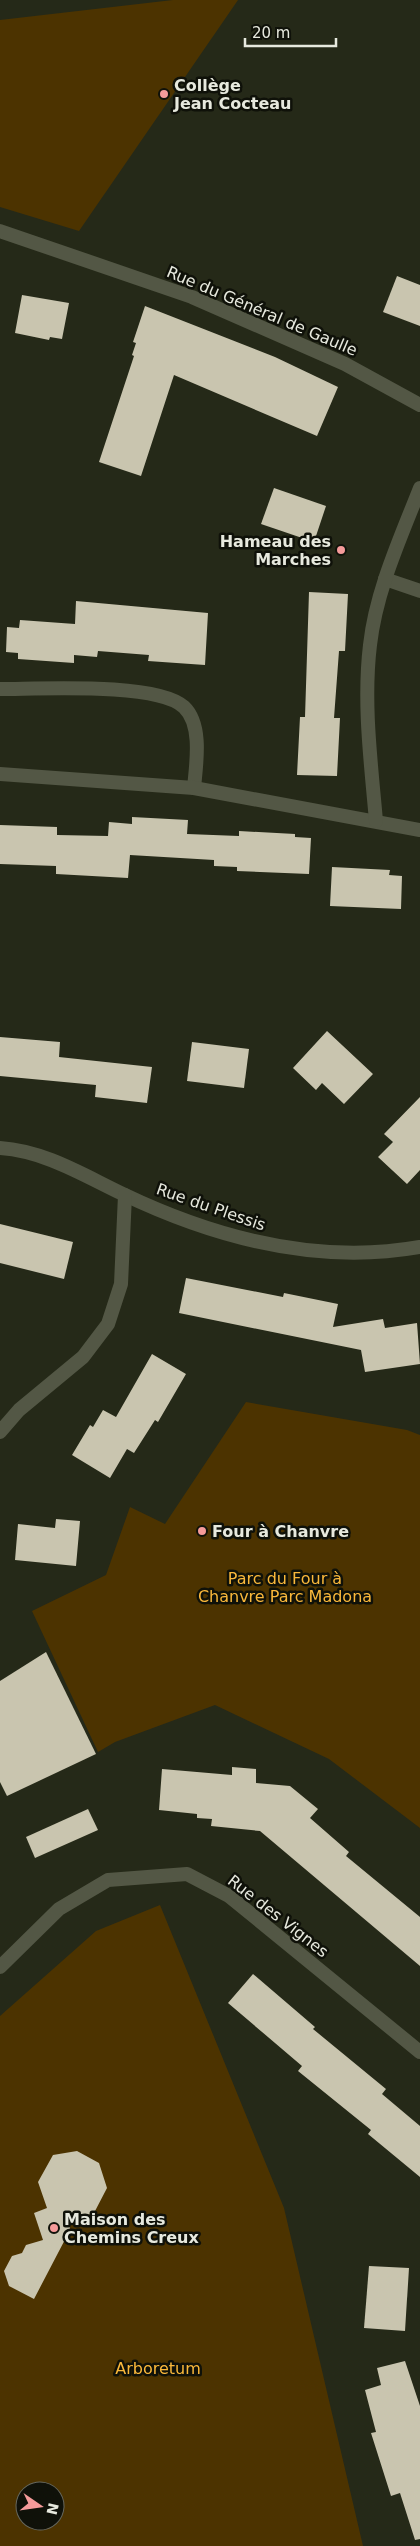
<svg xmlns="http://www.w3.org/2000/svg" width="420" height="2546" font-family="'DejaVu Sans',sans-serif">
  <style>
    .green { fill: #4c3300; fill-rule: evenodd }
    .building { fill: #c9c5af }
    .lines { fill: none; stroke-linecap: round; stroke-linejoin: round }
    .minor { stroke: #535745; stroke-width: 14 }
    .poi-dot { fill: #f59b9a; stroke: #0f1109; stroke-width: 2 }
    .labels { text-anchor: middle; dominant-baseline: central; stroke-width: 5; stroke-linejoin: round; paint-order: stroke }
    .poi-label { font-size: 16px; font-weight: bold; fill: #e7e9de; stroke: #0f1109; text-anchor: start }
    .street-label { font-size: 16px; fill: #e7e9de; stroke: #0f1109 }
    .park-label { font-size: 16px; fill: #fab83b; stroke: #0f1109 }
  </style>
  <rect width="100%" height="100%" fill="#252918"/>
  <g class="green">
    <polygon points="173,0 238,0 79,231 0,207 0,20"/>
    <polygon points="246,1402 407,1430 420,1435 420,1828 329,1759 215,1705 115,1742 98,1752 32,1611 106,1575 130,1507 165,1524"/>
    <path d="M160 1905 284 2208 363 2546H0V2016L96 1931ZM25 2491H55V2521H25Z"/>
  </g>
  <g class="building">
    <polygon points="397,276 420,285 420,326 383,312"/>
    <polygon points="22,295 69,303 62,339 50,337 49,340 15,333"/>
    <polygon points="145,306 275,357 338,387 317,436 174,375 141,476 99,462 134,356 132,355 136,343 133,342"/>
    <polygon points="274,488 326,506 314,542 261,524"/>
    <polygon points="309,592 348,594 345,651 339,651 334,718 340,718 337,776 297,775 300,717 305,717"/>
    <polygon points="76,601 208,613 205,665 148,661 149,655 98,651 97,657 74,655 74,663 18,659 18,653 6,652 7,627 19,628 20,620 75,624"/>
    <polygon points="132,817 188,820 187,834 239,836 239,831 295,834 295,837 311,838 309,874 237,871 237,867 214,866 214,860 130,855 128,878 56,874 56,866 0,864 0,825 57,827 57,835 108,836 109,822 132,824"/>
    <polygon points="332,867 390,870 389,875 402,876 401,909 330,906"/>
    <polygon points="327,1031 373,1074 344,1104 322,1083 316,1090 293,1068"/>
    <polygon points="0,1037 60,1042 59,1057 152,1067 147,1103 95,1097 96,1085 0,1076"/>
    <polygon points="192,1042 249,1049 244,1088 187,1081"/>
    <polygon points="420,1097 420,1170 407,1184 378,1157 393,1142 384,1134"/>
    <polygon points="0,1224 73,1242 64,1279 0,1263"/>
    <polygon points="186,1278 283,1297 284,1293 338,1304 333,1327 383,1319 385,1328 417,1323 420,1364 365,1372 361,1350 179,1313"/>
    <polygon points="152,1354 186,1374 158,1422 155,1420 134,1453 127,1449 110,1478 72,1455 90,1425 93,1427 103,1410 116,1417"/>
    <polygon points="56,1519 80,1521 76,1566 15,1560 18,1524 55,1528"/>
    <polygon points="46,1652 96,1754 7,1796 0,1782 0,1681"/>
    <polygon points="232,1767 256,1769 256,1783 290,1786 318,1809 310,1818 349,1852 346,1856 420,1917 420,1966 260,1831 211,1826 212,1819 197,1818 197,1814 159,1810 162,1769 232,1775"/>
    <polygon points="88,1809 98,1830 35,1858 26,1837"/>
    <polygon points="253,1974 315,2027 313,2029 386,2089 382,2094 420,2126 420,2177 368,2134 371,2130 298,2071 302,2066 228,2003"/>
    <polygon points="77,2151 99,2163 107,2188 94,2213 69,2221 70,2230 34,2299 9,2286 4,2271 12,2256 22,2253 26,2245 43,2240 34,2213 47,2208 38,2182 53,2155"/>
    <polygon points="369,2266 409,2268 405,2331 364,2328"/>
    <polygon points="405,2361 420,2406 420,2539 415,2540 400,2493 391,2496 371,2433 376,2432 365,2390 381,2385 377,2368"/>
  </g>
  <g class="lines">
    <g class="minor">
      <polyline points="0,231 192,297 345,364 420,405"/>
      <polyline points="385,579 420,591"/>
      <path d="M0 689C40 689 157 682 184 707 203 725 196 765 194 788"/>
      <polyline points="0,774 194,788 420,830"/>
      <path d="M376 821C371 763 363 703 370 645 376 591 400 539 420 488"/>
      <path d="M0 1148C45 1151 83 1175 123 1194 215 1238 318 1265 420 1247"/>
      <polyline points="0,1432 19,1410 83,1357 108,1324 121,1284 125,1195"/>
      <polyline points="0,1967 59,1909 108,1880 187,1874 229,1896 420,2052"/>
    </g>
  </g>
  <g class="poi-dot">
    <circle cx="164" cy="94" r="5"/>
    <circle cx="341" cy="550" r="5"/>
    <circle cx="202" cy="1531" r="5"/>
    <circle cx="54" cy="2228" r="5"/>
  </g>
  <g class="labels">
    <g class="poi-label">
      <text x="174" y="85">Collège<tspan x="174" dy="18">Jean Cocteau</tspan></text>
      <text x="331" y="541" text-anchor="end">Hameau des<tspan x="331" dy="18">Marches</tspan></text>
      <text x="212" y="1531">Four à Chanvre</text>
      <text x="64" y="2219">Maison des<tspan x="64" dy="18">Chemins Creux</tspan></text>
    </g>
    <g class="street-label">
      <text transform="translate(262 311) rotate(23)">Rue du Général de Gaulle</text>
      <text transform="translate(211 1207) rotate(19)">Rue du Plessis</text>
      <text transform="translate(278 1916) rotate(38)">Rue des Vignes</text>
    </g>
    <g class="park-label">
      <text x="285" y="1578">Parc du Four à<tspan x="285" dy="18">Chanvre Parc Madona</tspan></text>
      <text x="158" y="2368">Arboretum</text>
    </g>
  </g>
  <g transform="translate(40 2506) rotate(103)"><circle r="24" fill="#0f1109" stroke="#65675e"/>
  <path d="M0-4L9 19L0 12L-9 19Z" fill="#f59b9a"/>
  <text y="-8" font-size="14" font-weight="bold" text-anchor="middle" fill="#e7e9de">N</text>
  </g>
  <path d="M245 38v8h91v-8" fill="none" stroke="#e7e9de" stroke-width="2.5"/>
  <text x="252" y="38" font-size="15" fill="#e7e9de" stroke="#0f1109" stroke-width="4" paint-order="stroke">20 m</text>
</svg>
